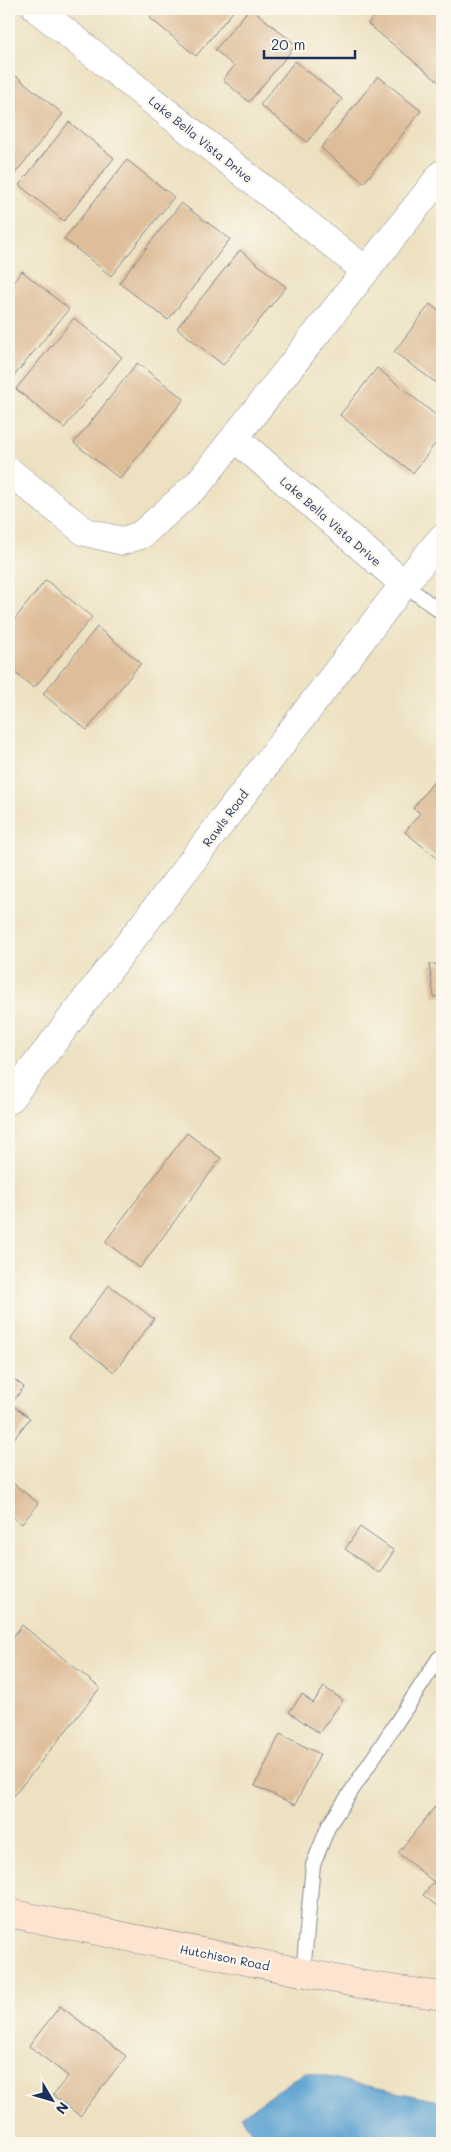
<svg xmlns="http://www.w3.org/2000/svg" width="451" height="2152" font-family="Mali,sans-serif">
  <style>
    .water { fill: #5ba2d1; stroke: #3b6898 }
    .building { fill: #debd99 }
    .lines { fill: none; stroke-linecap: round; stroke-linejoin: round }
    .lane-casing { stroke: #848890; stroke-width: 16 }
    .street-casing { stroke: #848890; stroke-width: 29 }
    .secondary-casing { stroke: #848890; stroke-width: 29 }
    .lane { stroke: #fff; stroke-width: 14 }
    .street { stroke: #fff; stroke-width: 28 }
    .secondary { stroke: #fde4d1; stroke-width: 28 }
    .labels { text-anchor: middle; dominant-baseline: central; stroke-width: 4.5; stroke-linejoin: round; paint-order: stroke }
    .street-label { font-size: 12px; fill: #1b2f5e; stroke: #fbf7ec }
  </style>
  <rect width="100%" height="100%" fill="#fbf7ec"/>
  <filter id="ink" filterUnits="userSpaceOnUse"><feTurbulence type="fractalNoise" baseFrequency=".02" numOctaves="2"/><feDisplacementMap in="SourceGraphic" scale="10" xChannelSelector="R" yChannelSelector="G"/><feConvolveMatrix kernelMatrix="1 2 1 2 8 2 1 2 1" color-interpolation-filters="sRGB"/></filter>
  <filter id="wash" filterUnits="userSpaceOnUse"><feTurbulence type="fractalNoise" baseFrequency=".0096" numOctaves="4" result="noise"/><feDisplacementMap in="SourceGraphic" scale="20" xChannelSelector="R" yChannelSelector="G"/><feGaussianBlur stdDeviation="1.12" result="paint"/><feColorMatrix in="noise" values="0 0 0 0 0 0 0 0 0 0 0 0 0 0 0 0 0 1.4 0 .05"/><feComposite in="paint" operator="in"/></filter>
  <g filter="url(#wash)">
    <rect width="100%" height="100%" fill="#ede1c1"/>
    <polygon class="water" points="305,2072 442,2102 442,2143 259,2143 241,2116"/>
    <g id="blocks">
      <g class="building">
        <polygon points="157,9 235,9 196,56 150,18"/>
        <polygon points="249,9 252,9 296,45 249,102 223,80 234,66 215,50"/>
        <polygon points="380,9 442,9 442,78 439,82 368,24"/>
        <polygon points="295,61 342,99 307,142 260,105"/>
        <polygon points="16,76 63,114 9,181 9,85"/>
        <polygon points="378,76 421,111 364,183 321,148"/>
        <polygon points="69,122 114,158 64,221 19,185"/>
        <polygon points="127,160 174,197 111,276 64,239"/>
        <polygon points="181,203 230,239 168,320 119,283"/>
        <polygon points="240,250 286,287 223,365 177,328"/>
        <polygon points="22,271 69,309 9,382 9,287"/>
        <polygon points="430,304 442,314 442,387 394,352"/>
        <polygon points="74,318 122,357 64,428 16,389"/>
        <polygon points="137,363 184,399 120,479 74,443"/>
        <polygon points="377,368 442,420 442,435 413,473 340,415"/>
        <polygon points="46,580 92,617 34,688 9,668 9,626"/>
        <polygon points="97,627 141,663 87,730 43,694"/>
        <polygon points="436,779 442,784 442,862 405,832 420,813 413,808"/>
        <polygon points="442,963 442,996 434,997 429,965"/>
        <polygon points="187,1133 221,1158 140,1268 105,1242"/>
        <polygon points="109,1285 154,1319 114,1372 69,1338"/>
        <polygon points="9,1375 24,1387 11,1404 30,1418 9,1445"/>
        <polygon points="9,1480 38,1503 22,1524 9,1514"/>
        <polygon points="360,1527 394,1551 379,1573 345,1549"/>
        <polygon points="22,1625 100,1688 12,1798 9,1796 9,1642"/>
        <polygon points="324,1687 343,1700 319,1733 289,1712 302,1694 313,1703"/>
        <polygon points="280,1734 320,1754 295,1805 255,1786"/>
        <polygon points="442,1798 442,1910 423,1895 434,1882 398,1853"/>
        <polygon points="60,2006 126,2056 80,2116 53,2095 68,2076 29,2046"/>
      </g>
    </g>
  </g>
  <g filter="url(#ink)">
    <use href="#blocks" fill-opacity="0" stroke="#848890" stroke-width="1"/>
    <g class="lines">
      <defs>
        <g id="lane">
          <polyline points="404,584 442,613"/>
          <polyline points="303,1973 313,1865 329,1825 439,1658"/>
        </g>
        <g id="street">
          <polyline points="37,9 365,270"/>
          <polyline points="235,438 404,584"/>
          <polyline points="9,471 85,532 122,541 141,535 198,484 442,174"/>
          <polyline points="9,1100 404,584 442,538"/>
        </g>
        <polyline id="secondary" points="9,1913 365,1985 442,1996"/>
      </defs>
      <use href="#lane" class="lane-casing"/>
      <use href="#street" class="street-casing"/>
      <use href="#secondary" class="secondary-casing"/>
      <use href="#lane" class="lane"/>
      <use href="#street" class="street"/>
      <use href="#secondary" class="secondary"/>
    </g>
  </g>
  <g class="labels">
    <g class="street-label">
      <text transform="translate(201 139) rotate(39)">Lake Bella Vista Drive</text>
      <text transform="translate(331 521) rotate(41)">Lake Bella Vista Drive</text>
      <text transform="translate(225 818) rotate(-53)">Rawls Road</text>
      <text transform="translate(225 1957) rotate(11)">Hutchison Road</text>
    </g>
  </g>
  <rect width="451" height="2152" fill="none" stroke="#fbf7ec" stroke-width="30"/>
  <g transform="translate(52 2100) rotate(128)" stroke="#fbf7ec" stroke-width="4" paint-order="stroke">
  <path d="M0-4L9 19L0 12L-9 19Z" fill="#1b2f5e"/>
  <text y="-8" font-size="14" font-weight="bold" text-anchor="middle" fill="#1b2f5e">N</text>
  </g>
  <path d="M264 50v8h91v-8" fill="none" stroke="#1b2f5e" stroke-width="2.5"/>
  <text x="271" y="50" font-size="15" fill="#1b2f5e" stroke="#fbf7ec" stroke-width="4" paint-order="stroke">20 m</text>
</svg>
